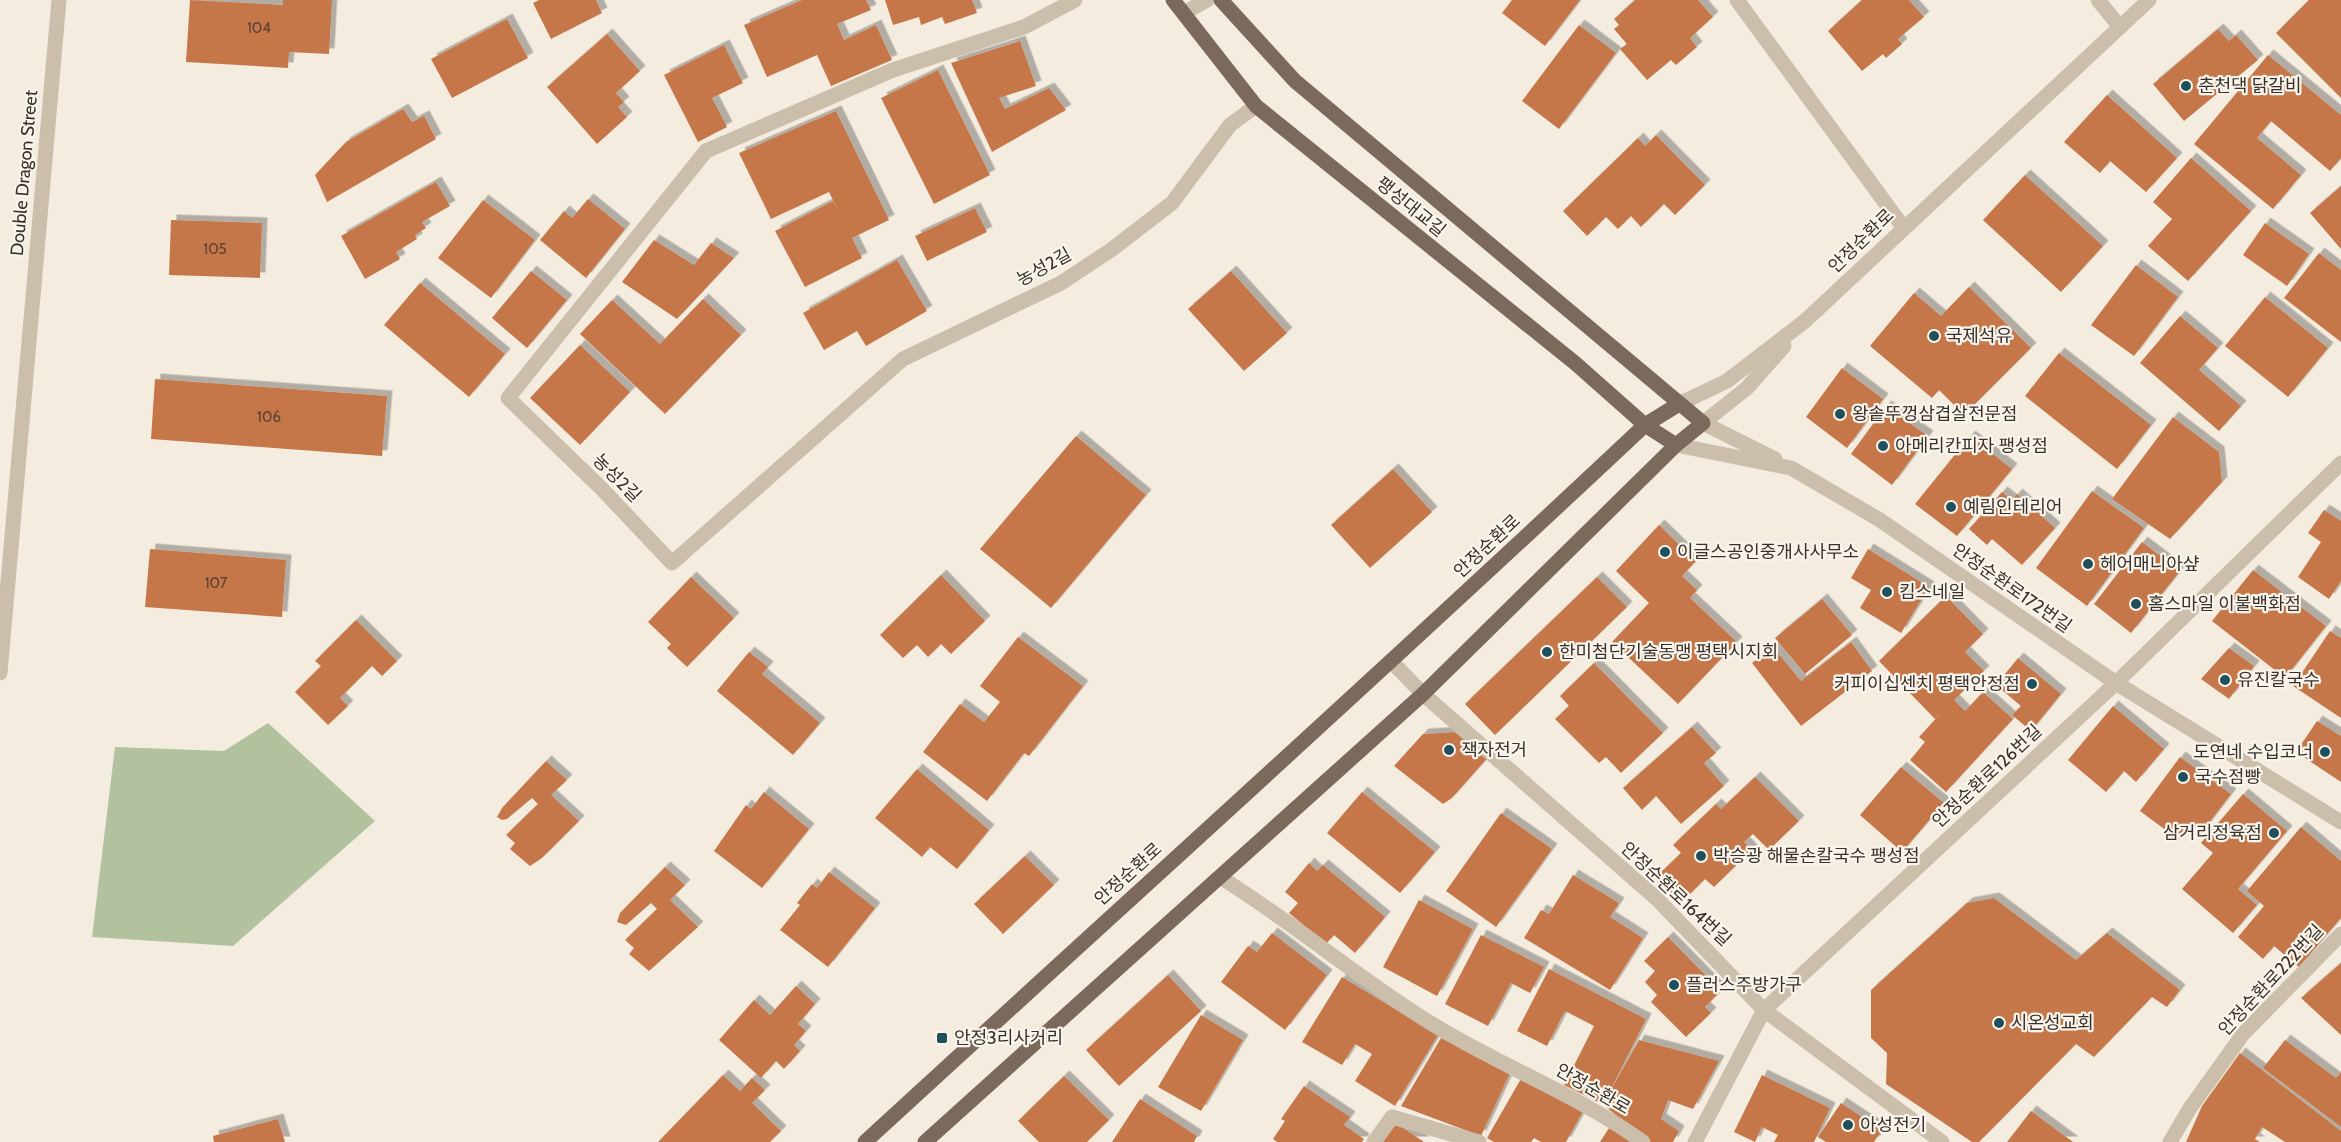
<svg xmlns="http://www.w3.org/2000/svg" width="2341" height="1142" font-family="Cabin,'Noto Sans KR',sans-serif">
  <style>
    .green { fill: #b2c29f }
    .building { fill: #c6774a; filter: url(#shadow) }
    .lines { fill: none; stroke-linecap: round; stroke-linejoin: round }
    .minor { stroke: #cbbeab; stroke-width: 15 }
    .major { stroke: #7b6a5b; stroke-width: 15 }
    .poi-dot { fill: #1f505b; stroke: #faf5ec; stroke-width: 2 }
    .labels { text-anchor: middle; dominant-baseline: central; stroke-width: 4.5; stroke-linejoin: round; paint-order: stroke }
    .number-label { font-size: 15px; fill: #5c4232 }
    .poi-label { font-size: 18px; fill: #39312a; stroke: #faf5ec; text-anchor: start }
    .street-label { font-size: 18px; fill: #39312a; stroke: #faf5ec }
  </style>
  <defs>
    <filter id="shadow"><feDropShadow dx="5.5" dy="-5.5" stdDeviation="0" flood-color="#0004"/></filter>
  </defs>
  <rect width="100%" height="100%" fill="#f3ecdf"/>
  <polygon class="green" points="268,723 375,821 233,946 92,937 115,747 224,751"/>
  <g class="building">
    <polygon points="190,0 283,5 283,0 332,0 329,54 289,52 288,68 186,62"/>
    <polygon points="539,0 596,0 602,13 551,39 533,3"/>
    <polygon points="802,0 866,0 871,10 837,24 844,40 876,25 892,60 831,86 817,55 767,77 744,25"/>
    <polygon points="885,0 972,0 977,13 945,24 942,17 921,25 919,17 893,25"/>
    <polygon points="1512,0 1580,0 1545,46 1502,13"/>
    <polygon points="1635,0 1698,0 1713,17 1690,38 1697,47 1676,65 1671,60 1647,80 1620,49 1627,44 1614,29 1619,25 1614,19"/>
    <polygon points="1862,0 1909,0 1924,17 1898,39 1902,44 1886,58 1883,54 1862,71 1828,31"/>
    <polygon points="2309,0 2341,0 2341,98 2276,33"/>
    <polygon points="507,19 528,58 452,98 431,59"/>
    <polygon points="1579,25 1616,53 1559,129 1522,101"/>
    <polygon points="2218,29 2229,41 2236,35 2258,60 2184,121 2153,84"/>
    <polygon points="607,34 640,71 616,93 624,102 618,107 627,117 597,144 547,87"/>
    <polygon points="1020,41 1036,86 999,98 1005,109 1049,88 1066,110 992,152 951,63"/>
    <polygon points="724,45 743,83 712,98 727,127 698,142 664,75"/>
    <polygon points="2268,55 2341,115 2341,158 2330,171 2271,121 2257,138 2301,175 2273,209 2194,144"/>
    <polygon points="938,70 990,175 934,204 881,98"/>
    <polygon points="2107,95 2177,158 2146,192 2110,161 2100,173 2064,142"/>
    <polygon points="403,109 412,122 424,116 436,139 327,202 315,175 346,142"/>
    <polygon points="836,111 889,220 852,238 862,258 805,287 775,231 833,201 839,212 829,192 771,219 739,153"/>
    <polygon points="1656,135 1705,185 1675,215 1664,204 1641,227 1631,216 1618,229 1606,217 1587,236 1563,211 1638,138 1645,146"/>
    <polygon points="2191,158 2251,211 2188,281 2148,246 2172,219 2153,202"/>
    <polygon points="2025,175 2103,246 2061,292 1983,220"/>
    <polygon points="436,182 450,206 422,222 426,228 415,235 417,239 396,252 400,259 365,279 341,236"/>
    <polygon points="2341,186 2341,249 2310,213"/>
    <polygon points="588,199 625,229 586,278 540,240 564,211 572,218"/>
    <polygon points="483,200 535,240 491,298 438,258"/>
    <polygon points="975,208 987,232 927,261 915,236"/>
    <polygon points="171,220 262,223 260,278 169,275"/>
    <polygon points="2265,223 2309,254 2287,286 2243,255"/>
    <polygon points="654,240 694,265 711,243 734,258 677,319 622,282"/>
    <polygon points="2319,253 2341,270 2341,342 2284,298"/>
    <polygon points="897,260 927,311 866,346 857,331 824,350 803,313"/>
    <polygon points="2136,265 2178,297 2134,356 2091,325"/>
    <polygon points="531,271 567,300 527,348 492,318"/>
    <polygon points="1231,271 1287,333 1244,371 1188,309"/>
    <polygon points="420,283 505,354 469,397 384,325"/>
    <polygon points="1969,287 2031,348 1964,415 1939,390 1932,398 1870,346 1914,293 1941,316"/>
    <polygon points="2265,297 2328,348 2288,397 2225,346"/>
    <polygon points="703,299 741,335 665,414 580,334 612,300 660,344"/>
    <polygon points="2180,316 2218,348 2199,370 2241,406 2219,431 2140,363"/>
    <polygon points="580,345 630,392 580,445 530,398"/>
    <polygon points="2059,353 2151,425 2117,469 2025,396"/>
    <polygon points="1842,368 1883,399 1847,448 1806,417"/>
    <polygon points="155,379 387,396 382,456 151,439"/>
    <polygon points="1886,406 1928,436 1892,485 1851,454"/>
    <polygon points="2173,417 2219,452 2222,482 2170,539 2112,499"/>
    <polygon points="1076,436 1146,495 1051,608 980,549"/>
    <polygon points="1970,436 2012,469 1957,536 1915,504"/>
    <polygon points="1393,469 1432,512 1370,568 1331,525"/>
    <polygon points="2092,491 2144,528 2087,606 2036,568"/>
    <polygon points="2002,492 2012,500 2017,494 2055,528 2022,565 1992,539 1987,545 1969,529"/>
    <polygon points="2324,510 2341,521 2341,581 2329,599 2298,577 2321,542 2308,533"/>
    <polygon points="1659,525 1696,561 1682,576 1697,590 1690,598 1737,642 1678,704 1612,642 1649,603 1616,571"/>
    <polygon points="2142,542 2180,571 2131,633 2094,604"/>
    <polygon points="150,549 286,560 282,617 145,607"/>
    <polygon points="1868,549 1929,587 1901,633 1860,608 1871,590 1851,578"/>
    <polygon points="2253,570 2326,626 2285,678 2212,621"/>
    <polygon points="941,575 985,621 951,654 941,644 928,657 917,645 903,658 880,635"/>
    <polygon points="691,577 734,618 687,667 667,648 671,644 648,622"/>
    <polygon points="1597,577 1627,607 1495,735 1465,704"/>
    <polygon points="1946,596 1983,634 1965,652 1984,671 1954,700 1965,711 1983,692 2013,719 1946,792 1910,760 1925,742 1919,737 1941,713 1935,719 1879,661"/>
    <polygon points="1822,599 1852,635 1805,674 1775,638"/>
    <polygon points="356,620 397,661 382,676 372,666 340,698 348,706 328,725 295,692 321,666 315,661"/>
    <polygon points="2330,631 2341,638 2341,718 2293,686"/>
    <polygon points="1018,637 1083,686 1029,756 1024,753 987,801 923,752 960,704 984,722 1000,702 980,686"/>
    <polygon points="1851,642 1872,671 1801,726 1752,663 1773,647 1801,681"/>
    <polygon points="2229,648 2254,666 2229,699 2201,679"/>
    <polygon points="749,652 768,667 762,674 820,723 793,755 717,691"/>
    <polygon points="2018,658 2061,694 2031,731 2012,715 2021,706 1996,685"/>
    <polygon points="1594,663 1663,733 1621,773 1606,757 1599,763 1555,719 1569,706 1560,696"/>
    <polygon points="2113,706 2164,749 2136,782 2124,771 2106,792 2068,760"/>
    <polygon points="2317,721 2341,736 2341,782 2296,752"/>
    <polygon points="1692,727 1716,753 1704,763 1724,786 1681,824 1656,796 1642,810 1623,788"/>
    <polygon points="1459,732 1490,755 1452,798 1443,804 1394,766 1423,734"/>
    <polygon points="2180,757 2231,794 2202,832 2191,824 2179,840 2140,811"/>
    <polygon points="546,761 567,780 551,795 579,821 542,858 530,866 510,849 515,843 506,835 538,804 532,798 507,819 502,820 497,817 502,808"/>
    <polygon points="1901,767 1944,803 1902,852 1860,815"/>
    <polygon points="917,769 989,830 957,869 930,847 922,857 875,818"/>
    <polygon points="1755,777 1799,821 1769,850 1753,834 1744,842 1752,850 1714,887 1705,879 1680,904 1655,878 1681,853 1673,845 1716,804 1721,809"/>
    <polygon points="764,792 809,829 762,888 714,851 746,805 751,809"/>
    <polygon points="1362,792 1435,852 1400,893 1327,833"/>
    <polygon points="2243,794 2287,831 2238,889 2257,905 2233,933 2182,889 2213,853 2201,843"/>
    <polygon points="1501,813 1552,849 1496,927 1446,891"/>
    <polygon points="2301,827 2341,861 2341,918 2299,967 2274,946 2263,959 2238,937 2264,906 2247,891"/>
    <polygon points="1025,856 1054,885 1003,934 974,904"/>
    <polygon points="1309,863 1317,871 1323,865 1385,917 1355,953 1334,935 1326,944 1289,913 1298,903 1285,892"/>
    <polygon points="665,867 685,885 670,900 698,927 649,971 629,954 634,948 625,940 657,909 651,903 626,925 617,922 620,913"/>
    <polygon points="829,872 875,908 828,967 780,930 800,905 797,903 812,884 817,888"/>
    <polygon points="1573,875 1619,903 1610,917 1643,938 1610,990 1524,938 1541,910 1549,914"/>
    <polygon points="1994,898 2076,960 2107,933 2180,990 2167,1007 2152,997 2094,1057 2076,1044 1979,1142 1972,1142 1886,1084 1887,1053 1871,1038 1871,990 1967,903"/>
    <polygon points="1419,900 1473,929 1437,996 1383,967"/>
    <polygon points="1272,933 1327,975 1285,1030 1221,982 1248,946 1257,952"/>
    <polygon points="1481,935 1544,967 1530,993 1511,983 1488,1026 1445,1004"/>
    <polygon points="1668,937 1721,991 1705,1007 1711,1013 1686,1037 1651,1002 1657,995 1645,982 1655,971 1644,961"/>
    <polygon points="2341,963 2341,1035 2301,998"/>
    <polygon points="1549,969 1646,1019 1608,1095 1639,1040 1719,1061 1693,1109 1668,1100 1661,1119 1679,1131 1673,1142 1650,1142 1602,1104 1564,1085 1594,1026 1565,1011 1547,1046 1517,1031"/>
    <polygon points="1168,975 1201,1011 1119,1086 1086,1050"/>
    <polygon points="1342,977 1438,1035 1395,1106 1355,1081 1372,1054 1355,1044 1342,1065 1302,1042"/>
    <polygon points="796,986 815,1004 798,1024 806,1031 794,1045 800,1051 784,1069 776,1061 761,1078 719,1040 754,1000 770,1015"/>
    <polygon points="1201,1015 1243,1040 1201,1111 1158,1087"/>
    <polygon points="1441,1038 1510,1073 1481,1136 1401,1106"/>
    <polygon points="2285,1040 2336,1078 2341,1072 2341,1127 2263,1068"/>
    <polygon points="2240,1053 2341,1131 2341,1142 2285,1142 2262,1127 2255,1139 2260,1142 2186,1142 2202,1106"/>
    <polygon points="723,1075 740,1091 752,1078 765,1090 752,1103 781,1131 770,1142 658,1142"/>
    <polygon points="1762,1075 1830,1108 1814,1142 1774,1142 1778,1135 1762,1127 1755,1142 1734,1132"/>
    <polygon points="1064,1076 1109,1120 1087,1142 1039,1142 1018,1121"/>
    <polygon points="1522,1077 1583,1111 1566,1142 1541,1142 1534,1138 1531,1142 1494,1142 1487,1138"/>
    <polygon points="1304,1086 1350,1117 1344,1125 1364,1139 1362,1142 1277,1142 1273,1139 1285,1121 1281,1119"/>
    <polygon points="1140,1099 1197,1136 1194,1142 1112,1142"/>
    <polygon points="1841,1103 1882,1130 1874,1142 1826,1142 1818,1137"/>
    <polygon points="2031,1111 2073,1142 2007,1142"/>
    <polygon points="278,1119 285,1142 214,1142 213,1136"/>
    <polygon points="1393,1121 1424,1142 1379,1142"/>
    <polygon points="1611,1125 1632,1142 1600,1142"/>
  </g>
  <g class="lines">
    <g class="minor">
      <polyline points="1075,0 1024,27 893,70 706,151 508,398 601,488 672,563 903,359 1061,283 1111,250 1172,203 1230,125 1256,106"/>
      <polyline points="1737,0 1903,227"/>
      <polyline points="2098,0 2120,27"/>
      <polyline points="1184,13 1207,0"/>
      <polyline points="1679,404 1727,381 1805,321 2149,0"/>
      <polyline points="1676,445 1791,468 1880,520 2116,683 2341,822"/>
      <polyline points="1775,459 1703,423 1747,388 1784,346"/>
      <polyline points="1392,662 1423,694 1657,899 1764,1010 1942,1142"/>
      <polyline points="0,673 59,0"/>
      <path d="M1220 877C1289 920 1352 973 1421 1017 1492 1063 1574 1092 1643 1142"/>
      <polyline points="1374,1142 1392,1117 1479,1142"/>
      <polyline points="1695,1142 1764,1010 2116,683 2341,463"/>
      <polyline points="2170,1142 2190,1108 2243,1034 2341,934"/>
    </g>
    <g class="major">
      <polyline points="1173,0 1256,106 1575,363 1645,425 1676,445"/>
      <path d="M865 1142C1125 903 1388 667 1645 425L1679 404"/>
      <polyline points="925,1142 1423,694 1676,445 1703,423 1295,81 1221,0"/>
    </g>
  </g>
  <g class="poi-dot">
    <circle cx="2186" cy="86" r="6"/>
    <circle cx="1934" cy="336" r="6"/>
    <circle cx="1840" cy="414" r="6"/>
    <circle cx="1883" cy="446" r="6"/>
    <circle cx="1951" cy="507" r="6"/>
    <circle cx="1665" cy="552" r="6"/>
    <circle cx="2088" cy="564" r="6"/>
    <circle cx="1887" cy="592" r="6"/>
    <circle cx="2136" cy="604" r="6"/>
    <circle cx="1547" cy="652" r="6"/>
    <circle cx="2225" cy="680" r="6"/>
    <circle cx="2032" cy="684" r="6"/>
    <circle cx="1449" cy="750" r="6"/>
    <circle cx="2325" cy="752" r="6"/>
    <circle cx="2183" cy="777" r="6"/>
    <circle cx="2274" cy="833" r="6"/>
    <circle cx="1701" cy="856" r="6"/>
    <circle cx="1674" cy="985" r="6"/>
    <circle cx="1999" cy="1023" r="6"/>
    <rect x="936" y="1032" width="12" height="12" rx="3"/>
    <circle cx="1848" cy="1125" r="6"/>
  </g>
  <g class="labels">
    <g class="number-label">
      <text x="259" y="28">104</text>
      <text x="215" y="249">105</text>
      <text x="269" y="417">106</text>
      <text x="216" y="583">107</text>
    </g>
    <g class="poi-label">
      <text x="2198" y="86">춘천댁 닭갈비</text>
      <text x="1946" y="336">국제석유</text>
      <text x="1852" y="414">왕솥뚜껑삼겹살전문점</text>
      <text x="1895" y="446">아메리칸피자 팽성점</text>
      <text x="1963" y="507">예림인테리어</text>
      <text x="1677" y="552">이글스공인중개사사무소</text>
      <text x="2100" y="564">헤어매니아샾</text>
      <text x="1899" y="592">킴스네일</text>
      <text x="2148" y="604">홈스마일 이불백화점</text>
      <text x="1559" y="652">한미첨단기술동맹 평택시지회</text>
      <text x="2237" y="680">유진칼국수</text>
      <text x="2020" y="684" text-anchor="end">커피이십센치 평택안정점</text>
      <text x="1461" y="750">잭자전거</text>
      <text x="2313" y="752" text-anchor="end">도연네 수입코너</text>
      <text x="2195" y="777">국수점빵</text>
      <text x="2262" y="833" text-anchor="end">삼거리정육점</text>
      <text x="1713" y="856">박승광 해물손칼국수 팽성점</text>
      <text x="1686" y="985">플러스주방가구</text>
      <text x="2011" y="1023">시온성교회</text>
      <text x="954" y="1038">안정3리사거리</text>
      <text x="1860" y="1125">아성전기</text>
    </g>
    <g class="street-label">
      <text transform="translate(24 173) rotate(-85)">Double Dragon Street</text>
      <text transform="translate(1411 207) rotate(39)">팽성대교길</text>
      <text transform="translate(1861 241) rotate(-44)">안정순환로</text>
      <text transform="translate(1044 267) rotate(-29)">농성2길</text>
      <text transform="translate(617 478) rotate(45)">농성2길</text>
      <text transform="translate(1487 546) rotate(-43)">안정순환로</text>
      <text transform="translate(2012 588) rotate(35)">안정순환로172번길</text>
      <text transform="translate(1987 776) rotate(-43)">안정순환로126번길</text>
      <text transform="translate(1128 874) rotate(-42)">안정순환로</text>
      <text transform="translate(1676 894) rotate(43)">안정순환로164번길</text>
      <text transform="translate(2271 980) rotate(-47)">안정순환로222번길</text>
      <text transform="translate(1593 1089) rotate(30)">안정순환로</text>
    </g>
  </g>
</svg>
